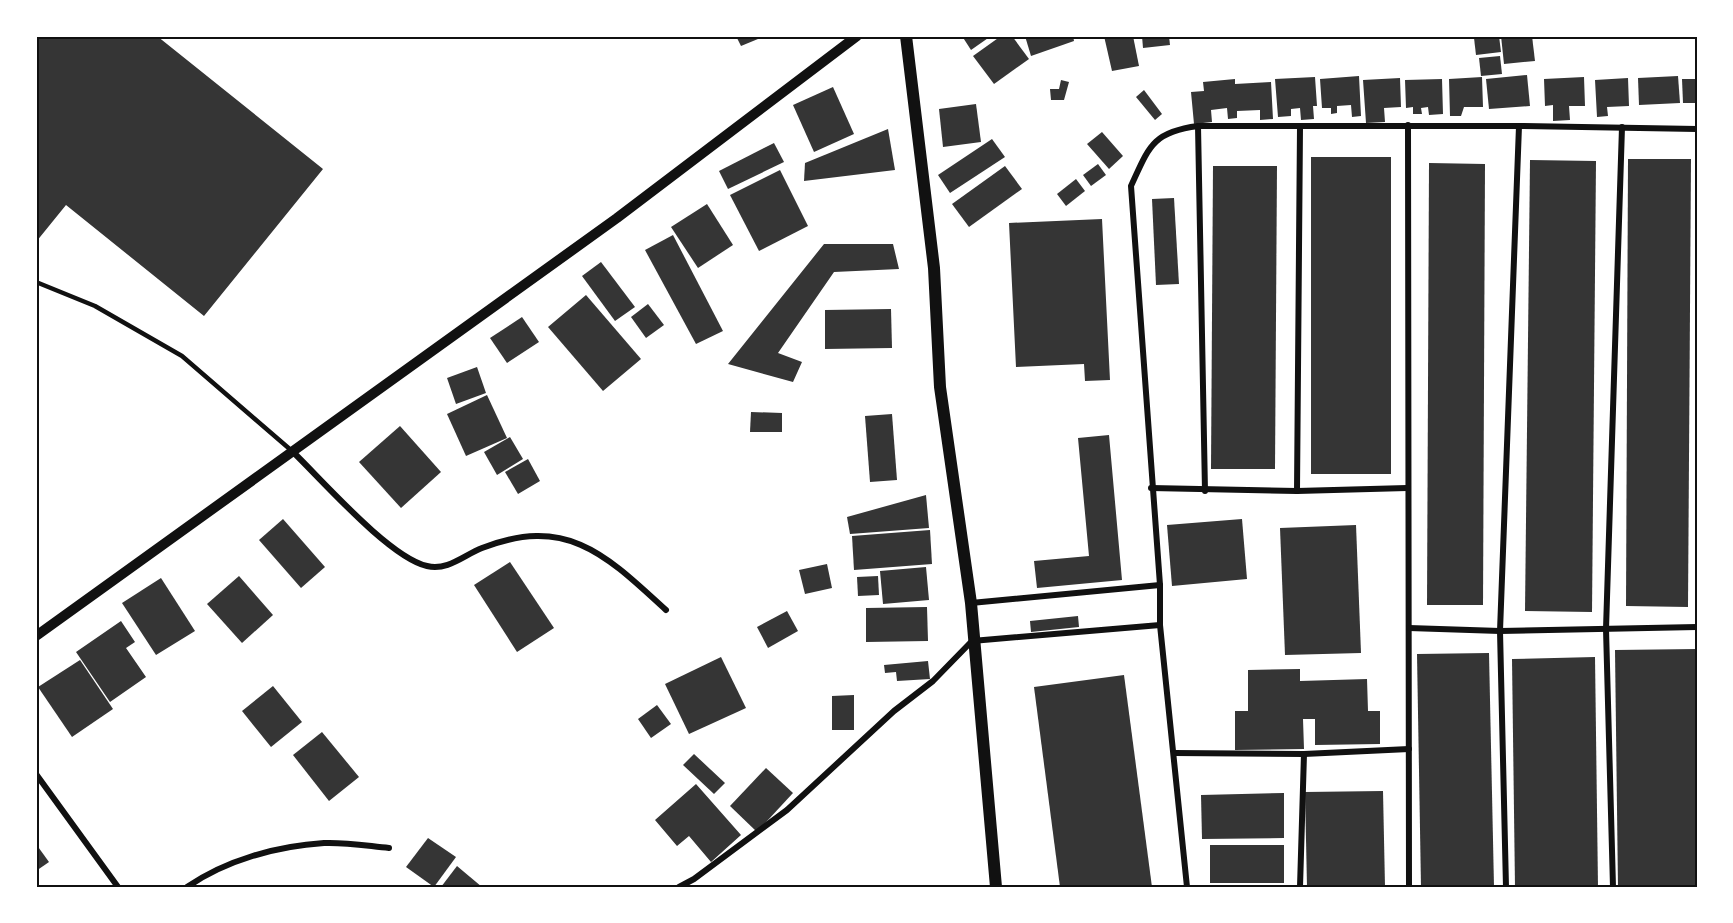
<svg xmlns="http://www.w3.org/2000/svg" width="1733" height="923" font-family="Figtree,sans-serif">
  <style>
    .building { fill: #353535 }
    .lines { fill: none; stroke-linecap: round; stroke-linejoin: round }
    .service { stroke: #111; stroke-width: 4.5 }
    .minor { stroke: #111; stroke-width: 6 }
    .tertiary { stroke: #111; stroke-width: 10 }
    .secondary { stroke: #111; stroke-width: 12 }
    .neatline { fill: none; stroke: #111; stroke-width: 2 }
  </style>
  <rect width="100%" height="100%" fill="#fff"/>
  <g class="building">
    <polygon points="36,36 157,36 323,169 204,316 66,205 36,242"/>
    <polygon points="736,36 765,36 741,46"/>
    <polygon points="962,36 991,36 971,50"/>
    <polygon points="1001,36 1012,36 1029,59 994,84 973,56"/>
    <polygon points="1025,36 1073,36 1074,41 1031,56"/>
    <polygon points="1104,36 1133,36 1139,66 1112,71"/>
    <polygon points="1142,36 1169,36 1170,45 1143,48"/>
    <polygon points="1499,36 1501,52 1476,55 1474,38"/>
    <polygon points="1501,36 1532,36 1535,61 1504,64"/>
    <polygon points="1500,56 1502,74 1481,76 1479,58"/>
    <polygon points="1527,75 1530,106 1489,109 1486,79"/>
    <polygon points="1359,76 1361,116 1352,117 1351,105 1337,106 1337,113 1331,114 1331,108 1322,108 1320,79"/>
    <polygon points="1678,76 1680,103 1639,105 1638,78"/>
    <polygon points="1315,77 1317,106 1313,106 1314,119 1301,120 1300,108 1291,109 1291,116 1278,117 1275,79"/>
    <polygon points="1482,77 1483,107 1464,107 1461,116 1450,116 1449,79"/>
    <polygon points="1584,77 1585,106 1569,106 1570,120 1553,121 1553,105 1545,106 1544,79"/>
    <polygon points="1400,78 1401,107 1384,108 1385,122 1366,123 1363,80"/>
    <polygon points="1628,78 1629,106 1607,107 1608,116 1597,117 1595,80"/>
    <polygon points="1235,79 1235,84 1271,82 1273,119 1260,120 1260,110 1237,111 1237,118 1228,119 1227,108 1211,110 1212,122 1194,124 1191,92 1204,91 1203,82"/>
    <polygon points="1442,79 1443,114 1429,115 1428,107 1421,108 1422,114 1413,114 1413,107 1406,108 1405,80"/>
    <polygon points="1682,79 1697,79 1697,103 1683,103"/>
    <polygon points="1061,80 1069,82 1064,100 1051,100 1050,89 1059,89"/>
    <polygon points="833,87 854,134 814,152 793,105"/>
    <polygon points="1144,90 1162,114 1155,120 1136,97"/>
    <polygon points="976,104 981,142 943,147 939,109"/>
    <polygon points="888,129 895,170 804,181 805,163"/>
    <polygon points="1102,132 1123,156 1109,169 1087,144"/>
    <polygon points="992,139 1005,157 950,193 938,175"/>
    <polygon points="774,143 784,162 728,189 719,171"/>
    <rect x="1311" y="157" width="80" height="317"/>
    <polygon points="1628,159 1691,159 1688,607 1626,606"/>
    <polygon points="1530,160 1596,161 1592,612 1525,611"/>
    <polygon points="1429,163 1485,164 1483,605 1427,605"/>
    <polygon points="1098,164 1106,175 1091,186 1083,175"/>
    <polygon points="1005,166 1022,189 969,227 952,204"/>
    <polygon points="1213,166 1277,166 1275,469 1211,469"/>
    <polygon points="780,170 808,226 759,251 730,195"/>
    <polygon points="1076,179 1085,191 1066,206 1057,194"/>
    <polygon points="1174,198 1179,284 1156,285 1152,199"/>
    <polygon points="707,204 733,245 698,268 671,227"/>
    <polygon points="1102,219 1110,380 1085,381 1084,364 1016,367 1009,223"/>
    <polygon points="673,235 723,331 696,344 645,250"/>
    <polygon points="824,244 893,244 899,269 834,272 778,353 802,362 793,382 728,364"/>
    <polygon points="601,262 635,307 615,321 582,276"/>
    <polygon points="586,295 641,359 603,391 548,327"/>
    <polygon points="648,304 664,325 646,338 631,317"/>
    <polygon points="891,309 892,348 825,349 825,310"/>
    <polygon points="522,317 539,342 507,363 490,338"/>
    <polygon points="477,367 486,393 456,404 447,378"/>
    <polygon points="487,395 507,438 466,456 447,414"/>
    <polygon points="751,412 782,413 782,432 750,432"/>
    <polygon points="892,414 897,480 870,482 865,416"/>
    <polygon points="400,426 441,472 401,508 359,462"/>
    <polygon points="1109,435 1122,580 1037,588 1034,561 1089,556 1078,438"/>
    <polygon points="510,437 523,459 497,475 484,452"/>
    <polygon points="528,459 540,481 518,494 505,472"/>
    <polygon points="926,495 929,528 850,534 847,517"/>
    <polygon points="283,519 325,567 301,588 259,540"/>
    <polygon points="1242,519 1247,579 1172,586 1167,525"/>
    <polygon points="1356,525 1361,653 1285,655 1280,528"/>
    <polygon points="930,530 932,564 854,570 852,536"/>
    <polygon points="510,562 554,628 517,652 474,585"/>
    <polygon points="827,564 832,588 805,594 799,570"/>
    <polygon points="926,567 929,600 883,604 880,571"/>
    <polygon points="239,576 273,615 242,643 207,604"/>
    <polygon points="878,576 879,595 858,596 857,577"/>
    <polygon points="161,578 195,631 156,655 122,603"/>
    <polygon points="927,607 928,641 866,642 866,608"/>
    <polygon points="787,611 798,631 768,648 757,627"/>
    <polygon points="1078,616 1079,627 1031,632 1030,621"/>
    <polygon points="121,621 135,642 126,648 146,677 110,702 76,652"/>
    <polygon points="1697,649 1697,887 1618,887 1615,650"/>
    <polygon points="1489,653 1494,887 1421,887 1417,654"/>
    <polygon points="721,657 746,708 689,734 665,684"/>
    <polygon points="1595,657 1598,887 1515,887 1512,659"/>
    <polygon points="80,660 113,709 72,737 38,687"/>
    <polygon points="928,661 930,679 897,681 896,672 885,673 884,665"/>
    <polygon points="1300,669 1300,681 1367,679 1368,711 1380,711 1380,744 1315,745 1315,719 1303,719 1304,749 1235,750 1235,711 1248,711 1248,670"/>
    <polygon points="1124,675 1152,887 1060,887 1034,687"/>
    <polygon points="273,686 302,722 271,747 242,711"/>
    <polygon points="854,695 854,730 832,730 832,696"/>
    <polygon points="657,705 671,724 651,738 638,719"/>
    <polygon points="322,732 359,777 329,801 293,755"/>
    <polygon points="694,754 725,783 714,794 683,765"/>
    <polygon points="766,768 793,793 757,832 730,806"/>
    <polygon points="696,784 741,835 711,862 689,836 677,846 655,820"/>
    <polygon points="1383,791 1385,887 1307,887 1305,792"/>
    <polygon points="1284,793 1284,838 1202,839 1201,795"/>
    <polygon points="428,838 456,857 434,887 406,867"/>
    <polygon points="36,844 49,862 36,871"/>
    <rect x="1210" y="845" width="74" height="38"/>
    <polygon points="457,866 482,887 441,887"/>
  </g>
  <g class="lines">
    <polyline class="service" points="36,282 95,306 182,356 292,451"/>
    <g class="minor">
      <polyline points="1408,125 1409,887"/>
      <polyline points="1198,126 1205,491"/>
      <path d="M292 451C323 481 389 557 427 566 448 571 464 555 482 548 567 515 606 555 666 610"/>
      <polyline points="1151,488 1297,491 1407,488"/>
      <polyline points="1297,491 1300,127"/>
      <polyline points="971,603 1160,585"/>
      <polyline points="1409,628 1500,631 1697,627"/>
      <polyline points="1174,753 1304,754 1409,749"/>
      <polyline points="36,774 118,887"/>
      <path d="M187 887C226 860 277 846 324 843 345 842 368 846 389 848"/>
      <polyline points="679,887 694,879 787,810 894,711 933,681 972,641 1160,625"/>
      <path d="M1187 887 1160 625V585L1131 186C1149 147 1152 132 1198 126H1519L1697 129"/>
      <polyline points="1300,887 1304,754"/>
      <polyline points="1506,887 1500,631 1519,126"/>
      <polyline points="1613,887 1606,629 1622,127"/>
    </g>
    <polyline class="tertiary" points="36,636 617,218 857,36"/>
    <polyline class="secondary" points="906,36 934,268 940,387 971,603 996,887"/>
  </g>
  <rect width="1733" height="923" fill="none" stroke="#ffffff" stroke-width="75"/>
  <rect x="38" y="38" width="1658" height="848" class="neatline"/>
</svg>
